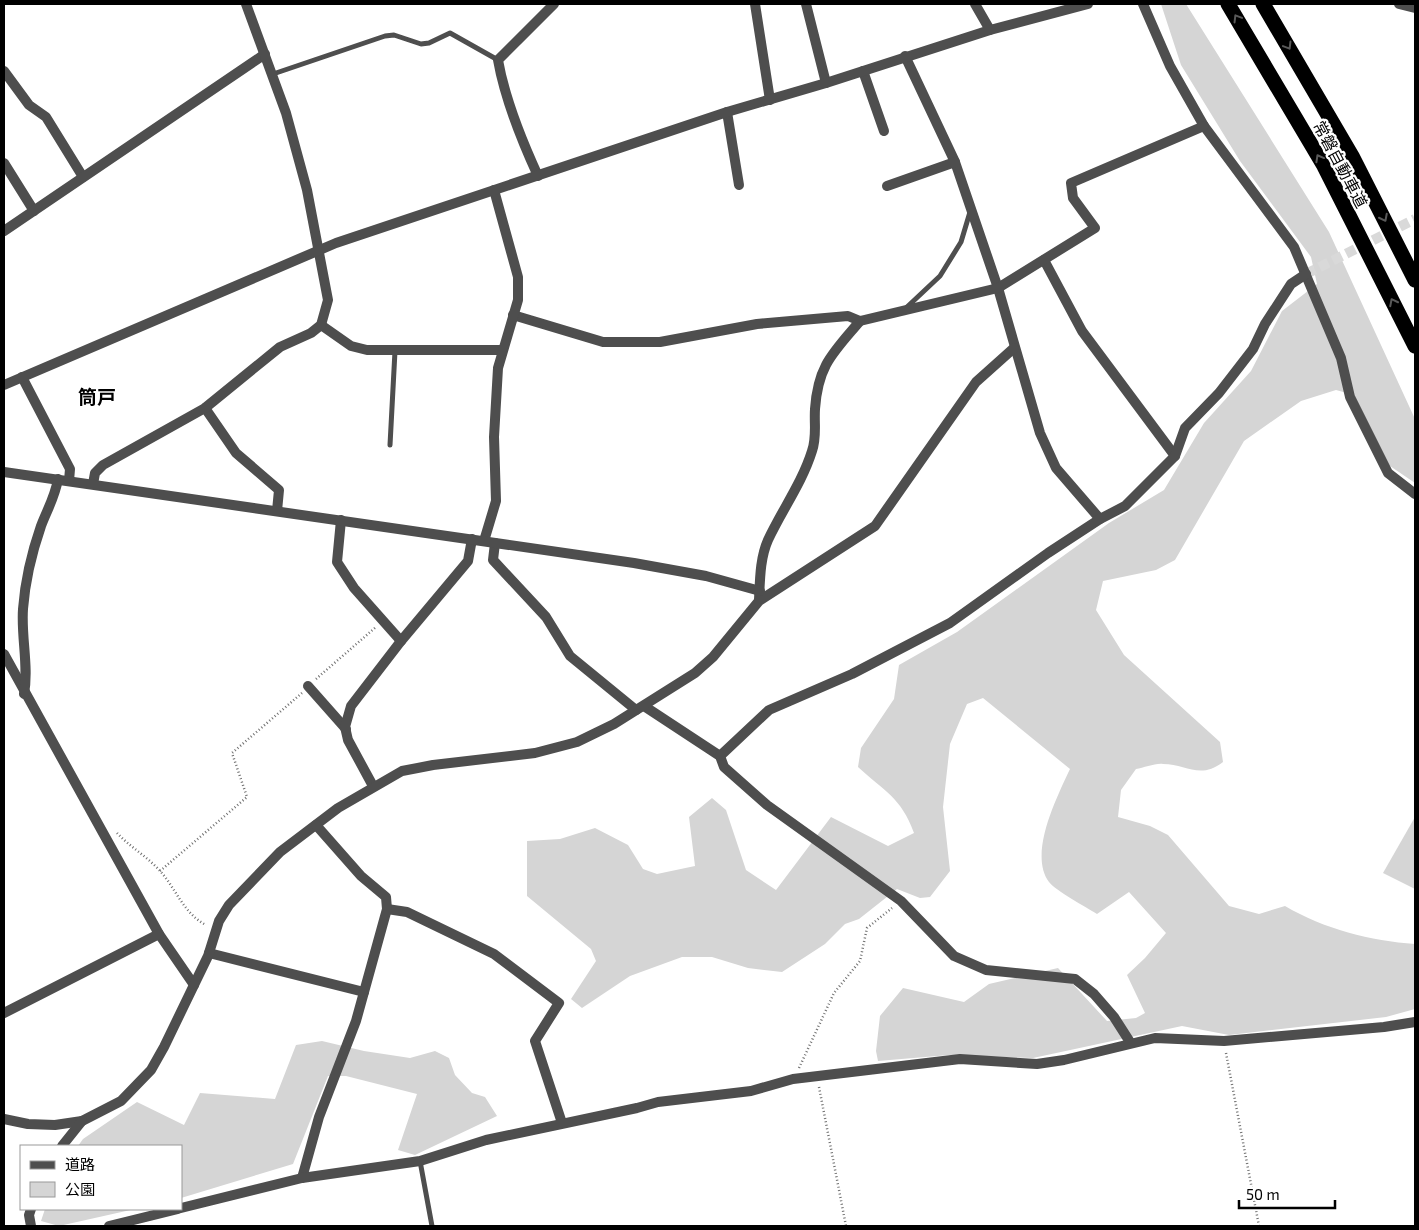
<svg xmlns="http://www.w3.org/2000/svg" width="1419" height="1230" font-family="'Exo 2','Noto Sans JP',sans-serif">
  <style>
    .green { fill: #d5d5d5 }
    .lines { fill: none; stroke-linecap: round; stroke-linejoin: round }
    .minor-tunnel { stroke: #d9d9d9; stroke-width: 10; stroke-dasharray: 10 5; stroke-linecap: butt }
    .path { stroke: #707070; stroke-width: 2.5; stroke-dasharray: 1 2.5; stroke-linecap: butt }
    .service { stroke: #4e4e4e; stroke-width: 5 }
    .minor { stroke: #4e4e4e; stroke-width: 10 }
    .tertiary { stroke: #4e4e4e; stroke-width: 10 }
    .motorway { stroke: #000; stroke-width: 15 }
    .oneway { stroke: #595959 }
    .labels { text-anchor: middle; dominant-baseline: central; stroke-width: 4.5; stroke-linejoin: round; paint-order: stroke }
    .street-label { font-size: 16px; fill: #000; stroke: #fff }
    .quarter-label { font-size: 19px; font-weight: bold; fill: #000; stroke: #fff }
  </style>
  <rect width="100%" height="100%" fill="#fff"/>
  <g class="green">
    <path d="M1161 4H1186L1329 232 1415 419V483L1390 466 1354 395 1336 390 1301 401 1244 441 1175 560 1156 570 1103 581 1096 610 1124 655 1220 742 1223 762C1200 780 1186 764 1163 764 1155 763 1144 768 1136 769L1121 790 1118 817 1150 826 1168 835 1229 906 1259 914 1285 906C1324 929 1371 941 1415 944V1009L1386 1017 1229 1035 1182 1026 1033 1058 949 1055 878 1061 876 1051 880 1016 903 988 964 1002 989 984 1058 968 1107 1021 1136 1018 1145 1013 1127 975 1145 958 1166 933 1129 892 1097 914C1086 907 1056 891 1049 882 1028 854 1057 797 1070 769L983 698 967 704 950 744 943 807 950 871 930 897 920 898 897 889 859 919 845 924 825 944 782 972 748 968 712 957H682L630 976 582 1008 571 999 596 961 591 949 527 896V841L560 839 595 828 628 845 643 869 657 874 695 866 689 817 712 798 726 810 746 870 776 890 831 817 888 846 914 833C901 797 884 791 858 767L861 748 894 699 899 665 957 632 1109 523 1164 490 1204 423 1251 371 1282 311 1317 284 1311 257 1240 161 1181 65Z"/>
    <polygon points="1415,817 1415,889 1383,873"/>
    <polygon points="322,1041 364,1051 410,1058 435,1051 449,1058 455,1075 472,1093 485,1097 497,1116 415,1155 398,1150 417,1094 346,1076 328,1076 293,1164 181,1198 181,1146 78,1146 83,1139 137,1102 184,1125 200,1093 275,1099 296,1045"/>
    <polygon points="45,1209 135,1209 59,1226 41,1221"/>
  </g>
  <g class="lines">
    <polyline class="minor-tunnel" points="1306,274 1415,219"/>
    <g class="path">
      <polyline points="316,679 376,627"/>
      <path d="M117 833C130 847 148 857 161 872 176 889 184 914 206 925"/>
      <polyline points="160,871 247,797 232,753 302,693"/>
      <polyline points="1226,1053 1259,1226"/>
      <polyline points="799,1068 834,993 860,961 867,928 892,908"/>
      <polyline points="819,1087 846,1226"/>
    </g>
    <g class="service">
      <polyline points="273,74 385,36 394,35 421,44 429,43 450,33 498,60"/>
      <polyline points="907,307 940,276 961,242 970,212"/>
      <polyline points="390,445 395,351"/>
      <polyline points="420,1161 432,1226"/>
    </g>
    <g class="minor">
      <polyline points="755,4 770,100"/>
      <polyline points="806,4 826,83"/>
      <polyline points="975,4 990,30"/>
      <polyline points="1143,4 1170,66 1204,126 1294,247 1341,358 1350,397 1388,473 1415,494"/>
      <polyline points="905,56 955,162 998,288 1040,433 1056,468 1100,519"/>
      <polyline points="4,71 29,105 46,117 83,177"/>
      <polyline points="863,71 884,131"/>
      <polyline points="727,112 739,185"/>
      <polyline points="4,163 34,211"/>
      <path d="M538 176C521 139 505 100 498 60L554 4"/>
      <polyline points="887,186 955,162"/>
      <polyline points="4,231 265,54"/>
      <polyline points="1044,260 1082,331 1175,456"/>
      <polyline points="513,315 603,342 660,342 757,324 848,316 860,321 998,288 1095,228 1073,198 1071,183 1204,126"/>
      <polyline points="321,325 351,346 367,350 502,350"/>
      <polyline points="22,377 70,469 69,481"/>
      <polyline points="205,408 236,453 279,490 277,511"/>
      <polyline points="93,484 95,473 103,465 205,408 280,347 311,333 321,325 328,300 307,190 286,113 246,4"/>
      <polyline points="341,520 337,562 354,588 401,641"/>
      <polyline points="484,541 496,501 494,437 498,368 518,300 518,277 494,190"/>
      <polyline points="495,543 493,560 546,617 570,656 636,710"/>
      <path d="M759 600C760 579 760 558 768 540 782 510 802 483 812 451 817 437 814 424 815 409 818 365 833 353 860 321"/>
      <polyline points="4,654 159,934 194,985"/>
      <polyline points="308,686 346,729"/>
      <path d="M24 694C29 666 21 638 23 609 25 582 32 552 41 526 47 510 55 497 58 479"/>
      <polyline points="644,706 720,756 724,767 767,805 901,901 954,956 986,970 1075,979 1094,994 1114,1017 1130,1042"/>
      <polyline points="720,756 769,710 852,674 950,623 1048,553 1100,519 1125,506 1175,456 1185,428 1219,393 1253,349 1265,324 1291,284 1306,274"/>
      <polyline points="373,786 348,740 345,727 351,706 401,641 468,561 472,539"/>
      <polyline points="387,909 407,912 494,954 559,1003 535,1041 562,1123"/>
      <polyline points="209,953 364,992"/>
      <polyline points="4,1013 159,934"/>
      <polyline points="4,1119 28,1124 55,1125 82,1121 121,1101 151,1070 164,1047 208,956 219,921 229,905 280,852 338,808 402,771 433,765 535,753 577,742 614,724 695,673 713,657 759,601 875,526 976,382 1014,348"/>
      <polyline points="62,1146 82,1121"/>
      <polyline points="302,1178 319,1117 356,1021 387,909 386,897 361,876 316,825"/>
      <polyline points="181,1208 302,1178 420,1161 486,1140 637,1108 658,1102 751,1091 793,1079 960,1059 1037,1064 1064,1060 1155,1038 1224,1041 1384,1027 1415,1022"/>
      <polyline points="31,1209 29,1215 31,1226"/>
      <polyline points="109,1226 178,1209"/>
    </g>
    <g class="tertiary">
      <polyline points="1399,4 1415,8"/>
      <polyline points="4,385 336,243 727,112 826,83 990,30 1088,4"/>
      <polyline points="4,472 634,563 706,576 760,591"/>
    </g>
    <g class="motorway">
      <polyline points="1228,4 1324,166 1415,346"/>
      <polyline points="1263,4 1352,156 1415,280"/>
    </g>
  </g>
  <defs><path id="oneway-chevron" d="M-2-3.5L2.5 0L-2 3.5" fill="none" stroke-width="1.6" stroke-linecap="round" stroke-linejoin="round" transform="scale(1.25)"/></defs>
  <g class="oneway">
    <use href="#oneway-chevron" transform="translate(1237 18) rotate(-121)"/>
    <use href="#oneway-chevron" transform="translate(1288 46) rotate(59)"/>
    <use href="#oneway-chevron" transform="translate(1319 158) rotate(-119)"/>
    <use href="#oneway-chevron" transform="translate(1384 218) rotate(63)"/>
    <use href="#oneway-chevron" transform="translate(1393 302) rotate(-117)"/>
  </g>
  <g class="labels">
    <g class="street-label">
      <text transform="translate(1341 164) rotate(62)">常磐自動車道</text>
    </g>
    <g class="quarter-label">
      <text x="97" y="396">筒戸</text>
    </g>
  </g>
  <rect width="1419" height="1230" fill="none" stroke="#000000" stroke-width="10"/>
  <rect x="20" y="1145" width="162" height="65" fill="#ffffff" stroke="#999999"/>
  <rect x="30" y="1161" width="25" height="8" fill="#4e4e4e" stroke="#999999"/>
  <text x="65" y="1170" font-size="15" fill="#000000">道路</text>
  <rect x="30" y="1182" width="25" height="15" fill="#d5d5d5" stroke="#999999"/>
  <text x="65" y="1195" font-size="15" fill="#000000">公園</text>
  <path d="M1239 1200v8h96v-8" fill="none" stroke="#000000" stroke-width="2.5"/>
  <text x="1246" y="1200" font-size="15" fill="#000000" stroke="#ffffff" stroke-width="4" paint-order="stroke">50 m</text>
</svg>
